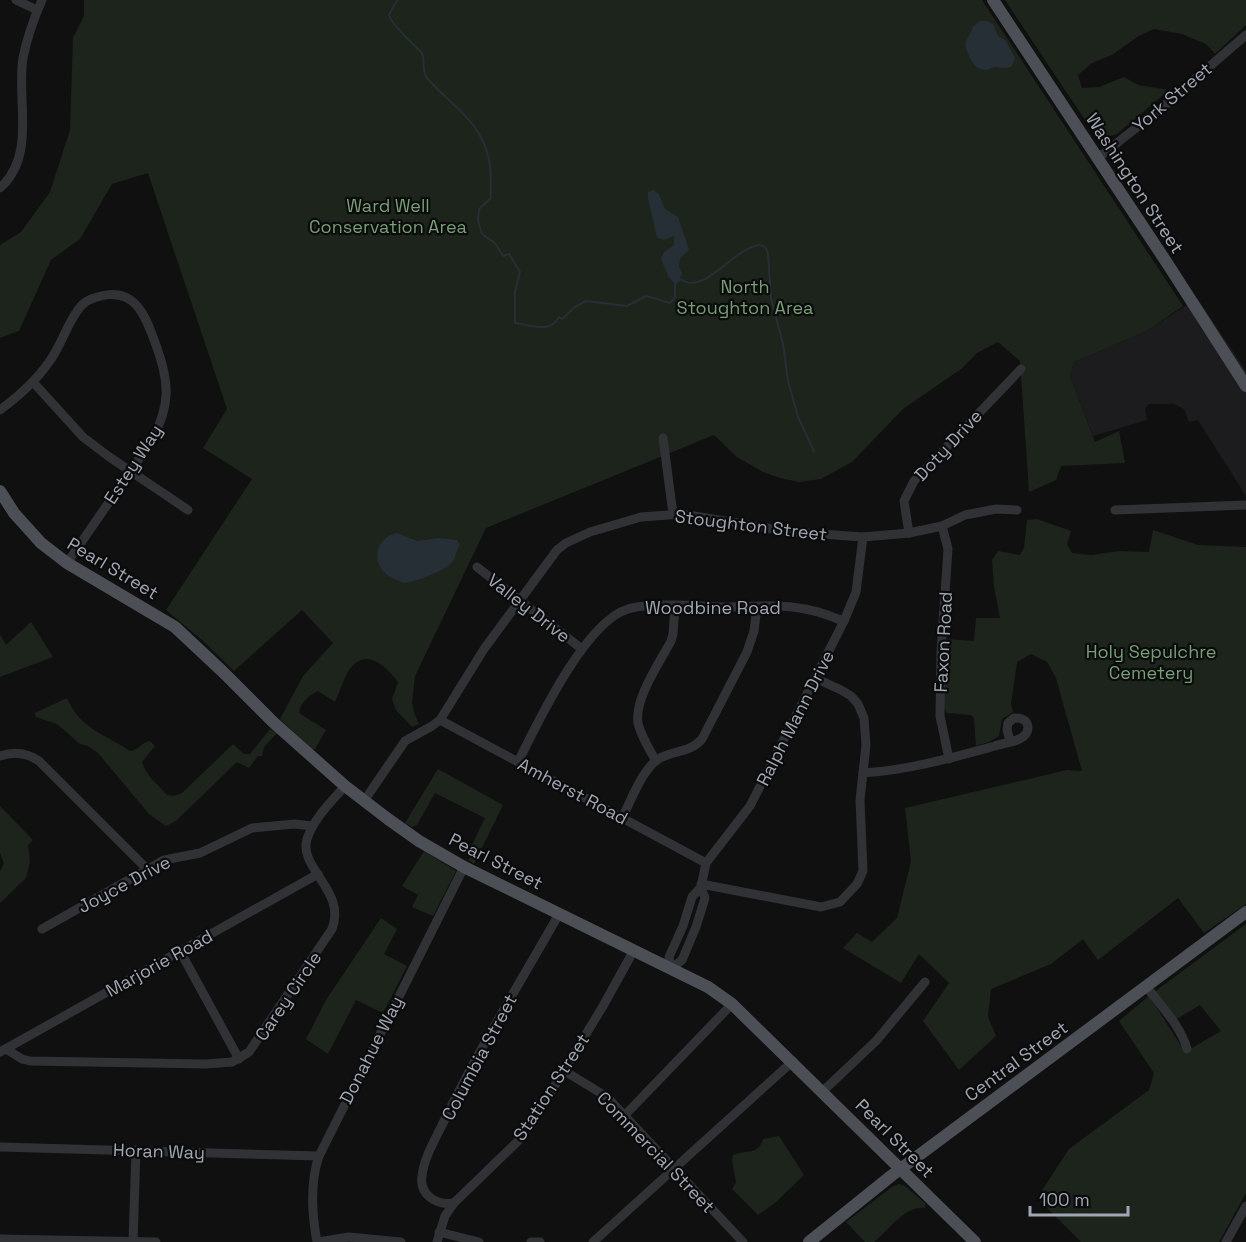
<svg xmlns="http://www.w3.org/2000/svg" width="1246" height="1242" font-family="'Space Grotesk',sans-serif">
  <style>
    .built { fill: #1c1c1e }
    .green { fill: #1c241c }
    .water { fill: #262f35 }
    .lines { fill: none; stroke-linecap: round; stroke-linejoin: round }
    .stream { stroke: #262f35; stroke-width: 2 }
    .minor { stroke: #303236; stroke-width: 9 }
    .major { stroke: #4c4f55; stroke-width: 12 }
    .labels { text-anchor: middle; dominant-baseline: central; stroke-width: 4.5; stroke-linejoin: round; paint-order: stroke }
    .street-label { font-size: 18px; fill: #a0a7b3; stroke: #0b0b0c }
    .park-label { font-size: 18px; fill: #769f76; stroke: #0b0b0c }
  </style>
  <rect width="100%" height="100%" fill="#101011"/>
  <polygon class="built" points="1197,298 1246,371 1246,496 1198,420 1189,422 1184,409 1174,404 1149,404 1145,409 1147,420 1093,436 1070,376 1074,362 1147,331"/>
  <g class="green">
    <path d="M84 0H982L1183 306 1147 331 1074 362 1070 376 1095 442 1119 431 1125 463 1061 466 1056 480 1029 492 1020 361 998 342 977 353 961 369 903 409 852 462 821 479 799 482 780 478 763 472 737 457 714 435 486 528 415 676 412 703 415 715 419 724 412 727 396 710 392 699 398 682C385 664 365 647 349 670 343 679 340 692 335 702L318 691C309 695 300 703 299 713L326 730 315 749H312L280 719 303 676 333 643 302 610 234 671 202 640 166 610 252 479 203 448 227 409 148 173 112 184 80 239 51 260 19 331 0 338V245L21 232 50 192 70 130 73 38 84 16Z"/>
    <polygon points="1005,0 1246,0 1246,25 1215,54 1206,44 1182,34 1154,29 1137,37 1112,55 1092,63 1078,75 1082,88 1099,87 1124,77 1138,85 1169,90 1117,134 1107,137 1093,132"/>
    <polygon points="1037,519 1071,531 1067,544 1072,553 1091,555 1120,551 1149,552 1153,530 1198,545 1246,547 1246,904 1204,933 1178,898 1098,960 1083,939 1051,964 991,989 988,1017 996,1036 959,1070 923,1021 949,983 919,954 901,983 843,948 857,933 872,942 897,918 911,861 905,808 1067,770 1082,771 1056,678 1047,662 1031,654 1017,662 1011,704 1013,712 1002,719 999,736 989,742 976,746 974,718 971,715 947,713 944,707 944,660 947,639 974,641 976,618 1000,618 994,587 992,560 998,551 1020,555 1024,548 1027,520"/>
    <polygon points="31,622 53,657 0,677 0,634 6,645"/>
    <path d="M67 698C70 704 73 710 77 715 91 732 113 739 130 751 139 750 142 742 150 741L155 746 142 762C146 776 158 784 167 795L174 796 182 793 233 744 244 754H250L270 729 277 733 264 747 262 756H258L249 768 237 762 176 821 166 826 149 814 98 753 88 746 80 744 57 724 36 717 35 713Z"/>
    <polygon points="438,769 503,805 474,864 469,860 470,849 485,818 435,793 417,825 412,827 405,823"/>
    <polygon points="0,806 33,840 28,845 30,862 26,878 0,903 0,871 4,864 0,853"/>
    <polygon points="424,851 456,871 433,916 412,907 418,895 402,886"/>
    <polygon points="381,918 397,929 384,954 407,966 383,1013 356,1000 328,1054 306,1039 326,1000"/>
    <polygon points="1246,924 1246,1193 1219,1242 1081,1242 1037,1198 1069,1149 1149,1090 1154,1073 1119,1021 1149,996 1185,1052 1221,1031 1200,1005 1175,1020 1153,993"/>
    <path d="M779 1136 804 1175 775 1203 758 1215 732 1189 736 1182 732 1161 733 1155C747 1149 758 1156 763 1139Z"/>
    <path d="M899 1184 905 1186 926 1204 925 1208C905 1205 889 1230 874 1242H865L846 1222 892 1187Z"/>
  </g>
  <g class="water">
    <path d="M980 21H987L993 24 998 36 1005 40 1015 58 1012 66C1004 70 1002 67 994 67 991 68 988 70 985 70 973 70 967 53 965 44L973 27Z"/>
    <polygon points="653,190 659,194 665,209 678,217 689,250 680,258 679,267 682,273 679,281 675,284 668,276 661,259 664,252 674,245 674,236 664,240 657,238 648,198 648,192"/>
    <path d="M397 533 417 541 438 538 457 540 460 545C456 550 456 557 452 562 445 571 415 582 404 583 398 581 391 578 386 574 370 560 377 537 397 533Z"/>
  </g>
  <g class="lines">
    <path class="stream" d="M397 0 389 15C391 24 412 43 420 51 427 57 420 67 427 78 450 105 481 120 489 160 492 172 490 185 491 198L479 209 478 221 482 234 495 243 503 256 509 254 520 272 515 292V323C532 325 550 334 559 317L562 319 575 307 586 301 627 306 646 296 670 303 675 297V284L680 279C706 297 733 246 761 245L766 248 768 254 771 298 783 344 788 381 798 417 814 451"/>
    <g class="minor">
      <polyline points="16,0 37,10"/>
      <polyline points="1098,158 1165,105 1246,35"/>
      <path d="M0 188C37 155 16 100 23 58 27 38 34 18 42 0"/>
      <polyline points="33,382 83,437 108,456 188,510"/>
      <path d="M0 410C19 396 36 381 49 362 62 345 67 322 81 306 86 300 93 298 101 296 138 287 147 321 157 348 170 384 170 406 152 440L67 563"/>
      <polyline points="663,438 673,514"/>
      <polyline points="1115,510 1246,505"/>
      <polyline points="942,526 948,549 941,652 940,716 949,759"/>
      <polyline points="909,533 904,501 914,481 1021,369"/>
      <polyline points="477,567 582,649"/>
      <polyline points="440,720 706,863"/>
      <path d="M0 756C14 751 26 752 39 761L147 869"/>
      <path d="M656 761C649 749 641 736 638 723 634 699 660 662 671 641L673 634 675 606"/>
      <path d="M518 762C538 722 585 622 628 609 649 602 699 606 723 607 753 607 785 603 814 611 824 613 834 618 844 621"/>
      <path d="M863 773C909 770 951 758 995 746 1003 743 1019 742 1025 735 1027 733 1028 730 1028 727 1027 719 1021 718 1014 718L1008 723 1007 730 1010 741"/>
      <polyline points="364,801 405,741 432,726 440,720 484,649 557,550 566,543 590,532 641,517 682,514 792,532 863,537 909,533 942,526 965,515 996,509 1017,510"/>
      <path d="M622 818C631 801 643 767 660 758 675 750 690 753 702 739L747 652 754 631 757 607"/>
      <polyline points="701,884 821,907 840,902 857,884 863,871 860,800 866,745 864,718 858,704 851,696 841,690 815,678"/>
      <polyline points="42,929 164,860 200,853 252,828 295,824 312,826"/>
      <polyline points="180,951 239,1059"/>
      <polyline points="671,969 669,957 683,926 692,897 701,887 706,863 750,806 844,621 856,592 863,537"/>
      <polyline points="671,969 682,960 696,927 705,898 701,887"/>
      <path d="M1146 986C1160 1005 1181 1026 1187 1049"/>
      <path d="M6 1049 22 1059 30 1061 206 1064 232 1062 249 1052 332 929C347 891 298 868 307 839 314 818 331 802 345 786"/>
      <polyline points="0,1052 318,874"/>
      <polyline points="563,1070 607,1097 743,1242"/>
      <polyline points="823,1091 876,1041 925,982"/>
      <polyline points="625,1115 732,1004"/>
      <polyline points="0,1147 319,1156"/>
      <path d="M454 1203C437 1206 419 1195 422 1176 424 1157 436 1138 444 1121 478 1050 520 983 559 914"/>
      <polyline points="439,1232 479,1242"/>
      <polyline points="0,1239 156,1242"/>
      <polyline points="133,1242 136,1150"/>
      <path d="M317 1242C312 1215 310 1182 319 1156L464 867"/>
      <polyline points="318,1242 349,1237 401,1242"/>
      <polyline points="437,1242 445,1216 454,1203 517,1142 540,1110 603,1006 634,950"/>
      <polyline points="531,1242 540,1242"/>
      <polyline points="593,1242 793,1061"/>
      <polyline points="1226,1242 1246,1206"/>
    </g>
    <g class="major">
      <polyline points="993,0 1167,263 1246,386"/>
      <polyline points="0,491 14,513 41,543 67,563 175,627 223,672 273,722 345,786 388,819 419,841 464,867 708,987 732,1004 975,1242"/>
      <polyline points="809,1242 891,1176 1246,912"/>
    </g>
  </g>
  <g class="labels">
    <g class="street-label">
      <text transform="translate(1172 97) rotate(-40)">York Street</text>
      <text transform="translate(1135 183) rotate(57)">Washington Street</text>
      <text transform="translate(948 445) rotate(-47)">Doty Drive</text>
      <text transform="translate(133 464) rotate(-57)">Estey Way</text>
      <text transform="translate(751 525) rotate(7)">Stoughton Street</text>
      <text transform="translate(113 568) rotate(31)">Pearl Street</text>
      <text x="713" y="607">Woodbine Road</text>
      <text transform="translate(529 608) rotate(38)">Valley Drive</text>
      <text transform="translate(943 642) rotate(-87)">Faxon Road</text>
      <text transform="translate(795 718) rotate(-63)">Ralph Mann Drive</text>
      <text transform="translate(573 791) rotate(28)">Amherst Road</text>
      <text transform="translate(496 861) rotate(27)">Pearl Street</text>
      <text transform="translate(124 884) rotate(-28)">Joyce Drive</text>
      <text transform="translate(159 963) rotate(-29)">Marjorie Road</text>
      <text transform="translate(288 996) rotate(-56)">Carey Circle</text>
      <text transform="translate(371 1050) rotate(-63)">Donahue Way</text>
      <text transform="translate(479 1057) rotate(-62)">Columbia Street</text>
      <text transform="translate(1016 1061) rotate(-36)">Central Street</text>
      <text transform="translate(551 1087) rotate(-57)">Station Street</text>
      <text transform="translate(895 1138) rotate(45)">Pearl Street</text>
      <text transform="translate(159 1151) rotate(2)">Horan Way</text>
      <text transform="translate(656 1152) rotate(46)">Commercial Street</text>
    </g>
    <g class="park-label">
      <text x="388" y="205">Ward Well<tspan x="388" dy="21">Conservation Area</tspan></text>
      <text x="745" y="286">North<tspan x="745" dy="21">Stoughton Area</tspan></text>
      <text x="1151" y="651">Holy Sepulchre<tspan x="1151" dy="21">Cemetery</tspan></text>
    </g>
  </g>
  <path d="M1030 1206v9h98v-9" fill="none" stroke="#a0a7b3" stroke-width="3"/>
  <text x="1039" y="1206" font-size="18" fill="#a0a7b3" stroke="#0b0b0c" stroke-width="4.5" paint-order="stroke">100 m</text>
</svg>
